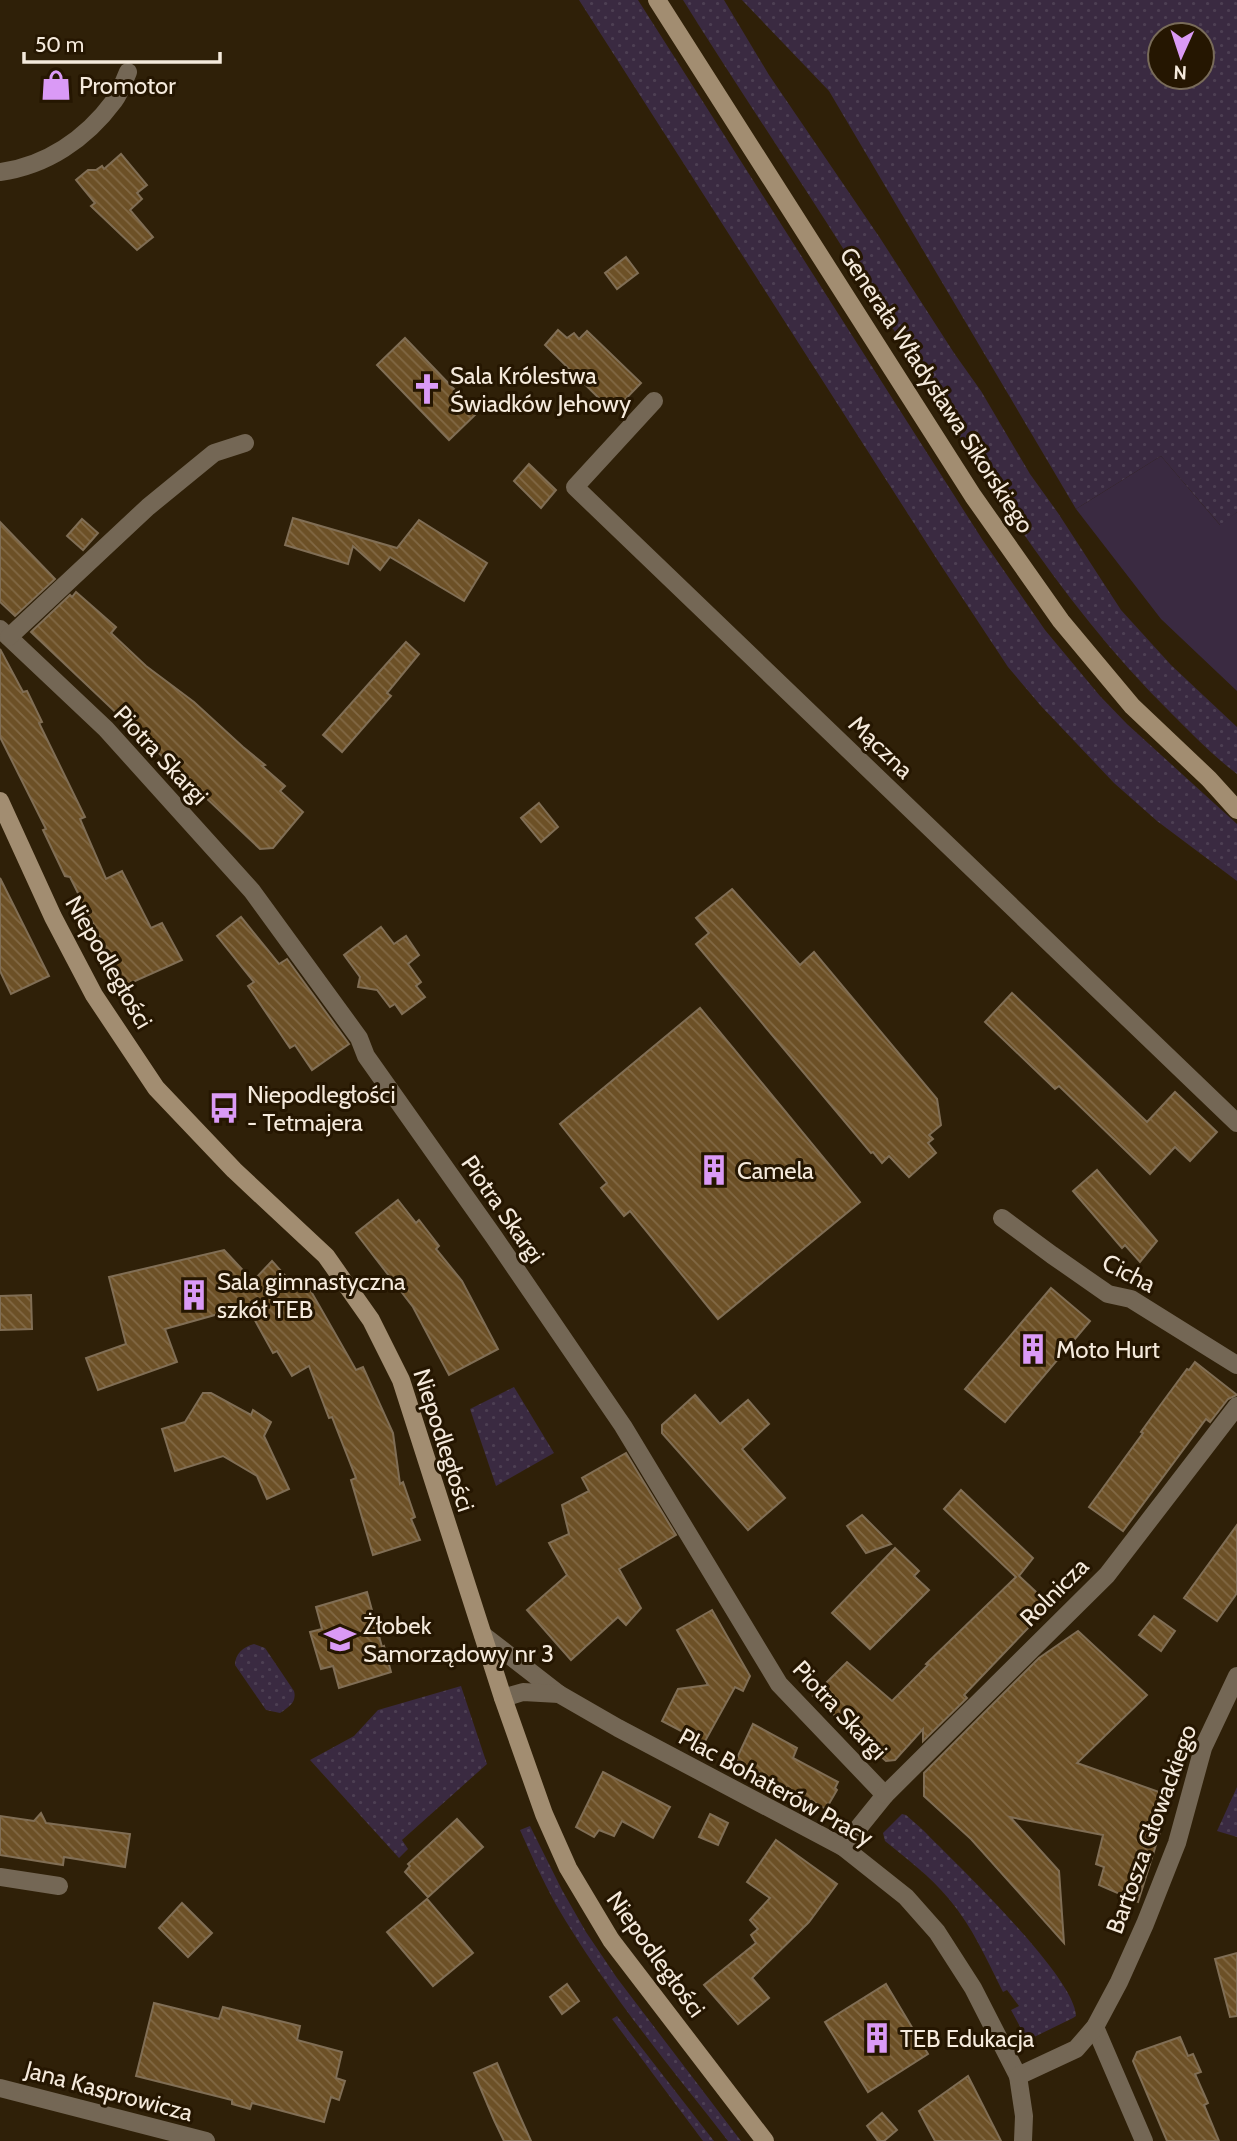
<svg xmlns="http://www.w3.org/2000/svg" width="1237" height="2141" font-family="Cabin,sans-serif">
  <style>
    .grass { fill: url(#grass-dots); fill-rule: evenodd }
    .garden { fill: #3a2a41 }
    .building { fill: url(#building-back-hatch); stroke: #806e55; stroke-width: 2 }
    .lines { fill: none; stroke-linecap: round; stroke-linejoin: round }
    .street { stroke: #746755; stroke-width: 18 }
    .secondary { stroke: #a28d71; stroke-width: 18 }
    .labels { text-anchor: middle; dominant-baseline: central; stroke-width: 6; stroke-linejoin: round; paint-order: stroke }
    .poi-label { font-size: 24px; fill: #f5eadc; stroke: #251601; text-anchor: start }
    .street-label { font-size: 24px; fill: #f5eadc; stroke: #251601 }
  </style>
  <defs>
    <pattern id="grass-dots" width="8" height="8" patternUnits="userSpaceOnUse" patternTransform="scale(1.75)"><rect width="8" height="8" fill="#3a2a41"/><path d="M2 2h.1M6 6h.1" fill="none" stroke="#4d3f53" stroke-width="1.8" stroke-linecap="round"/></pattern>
    <pattern id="building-back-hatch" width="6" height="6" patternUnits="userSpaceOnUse" patternTransform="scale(1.75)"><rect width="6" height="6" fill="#6c5026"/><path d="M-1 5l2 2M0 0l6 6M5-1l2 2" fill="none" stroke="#826945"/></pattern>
  </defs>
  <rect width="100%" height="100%" fill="#2f2008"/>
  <g class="grass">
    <polygon points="579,0 638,0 982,539 1045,630 1100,696 1127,724 1237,824 1237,881 1157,821 1114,783 1041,706 1008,667 940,564"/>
    <path d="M683 0H724L769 75 880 238 954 353 981 391 1030 474 1058 513 1121 610 1171 665 1237 727V774C1213 756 1192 734 1171 713 1054 598 968 451 882 311 818 206 748 104 683 0Z"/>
    <path d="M742 0H1237V512L1221 526 1161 456 1076 509 829 91ZM1160 35H1202V77H1160Z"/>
    <polygon points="514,1387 554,1453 496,1486 470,1409"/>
    <path d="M254 1644 265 1648 294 1691C297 1702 289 1707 280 1713L266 1710 235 1665C235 1654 243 1647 254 1644Z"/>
    <polygon points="461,1686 487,1764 402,1840 408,1849 399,1858 310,1760 354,1736 378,1710"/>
    <polygon points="1237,1787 1237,1837 1217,1831"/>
    <path d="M902 1814 906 1815 923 1830C955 1863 1075 1976 1076 2016L1073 2018 1030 2039 1025 2036 1011 2010 1019 2006 1007 1990 1003 1992C987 1960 972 1926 949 1899 930 1876 907 1859 885 1841L883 1833Z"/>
    <path d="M530 1826 562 1890 586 1932 617 1978 741 2141H728C668 2064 604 1988 555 1903 542 1879 531 1855 520 1830Z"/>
    <polygon points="617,2016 714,2141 703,2141 612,2019"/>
  </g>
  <polygon class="garden" points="1161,456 1220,525 1237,512 1237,691 1161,619 1076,509"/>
  <g class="building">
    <polygon points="121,154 147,185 137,193 142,199 130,210 153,237 137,250 91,206 95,203 76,180 88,170 96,170 102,166 104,169"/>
    <polygon points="626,257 638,273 617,289 605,273"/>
    <polygon points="558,330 567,338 574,333 579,339 587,331 641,383 613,412 545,345"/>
    <polygon points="405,338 477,413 449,440 377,365"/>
    <polygon points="529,464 556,490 541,508 514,481"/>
    <polygon points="293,518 397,548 419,520 487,563 464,601 390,557 380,570 353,546 348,564 285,545"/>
    <polygon points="82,519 98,533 83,550 67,536"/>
    <polygon points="0,522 55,579 15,616 0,602"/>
    <polygon points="76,592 116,627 111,633 146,666 194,702 243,747 265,765 262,766 285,786 280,791 303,812 273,848 260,849 31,632 70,595 72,597"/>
    <polygon points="406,642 419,654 387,693 391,696 342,752 323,735"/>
    <polygon points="0,649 23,692 27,691 42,722 39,723 85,817 80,819 106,879 122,871 151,928 162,923 182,960 124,986 70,877 65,876 43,830 46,829 0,737"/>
    <polygon points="539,803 558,827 541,842 521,818"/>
    <polygon points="0,878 49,976 11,994 0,971"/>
    <polygon points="732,889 800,965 814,952 937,1099 941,1125 929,1135 933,1139 928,1143 936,1153 909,1177 889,1156 882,1163 873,1152 871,1153 696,944 709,933 696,918"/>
    <polygon points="241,917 279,964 287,959 349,1044 312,1070 295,1045 290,1048 248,986 254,982 217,936"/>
    <polygon points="381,927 394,944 406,936 419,955 408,964 421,982 416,986 425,997 402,1014 395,1004 390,1007 377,990 358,987 360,977 344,955"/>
    <polygon points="1012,993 1147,1122 1175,1092 1217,1132 1190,1161 1175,1147 1150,1174 1059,1086 1055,1089 985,1022"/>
    <polygon points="700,1008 860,1202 718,1319 630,1211 624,1216 601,1188 607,1183 560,1124"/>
    <polygon points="1097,1170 1157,1241 1140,1262 1125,1245 1122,1248 1073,1191"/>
    <polygon points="398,1200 416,1223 419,1220 439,1246 436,1249 462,1281 498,1349 449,1375 413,1307 356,1233"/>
    <polygon points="224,1250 253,1281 272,1261 299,1291 308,1286 356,1370 363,1367 393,1433 400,1484 403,1482 415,1517 411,1519 420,1540 373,1555 351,1480 356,1478 332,1417 329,1418 309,1366 292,1376 277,1351 273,1353 247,1306 165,1329 177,1362 98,1390 86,1358 126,1344 109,1277"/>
    <polygon points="1051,1288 1090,1321 1005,1422 965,1389"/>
    <polygon points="31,1295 32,1329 0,1330 0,1296"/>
    <polygon points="1195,1362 1237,1395 1228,1399 1210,1422 1206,1419 1123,1531 1089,1507 1143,1433 1141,1432 1159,1407 1187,1369 1189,1370"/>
    <polygon points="203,1393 211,1393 251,1415 253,1410 271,1422 264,1436 289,1489 267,1499 257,1476 223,1456 175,1471 162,1429 185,1422"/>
    <polygon points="695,1395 720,1424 748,1400 769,1424 742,1449 785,1498 748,1530 662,1433 662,1425"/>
    <polygon points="626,1453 676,1535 619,1569 641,1608 626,1625 618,1617 571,1660 527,1610 567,1575 549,1543 569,1534 562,1505 589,1491 582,1478"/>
    <polygon points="961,1490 1033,1558 1019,1576 1050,1605 964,1695 967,1698 923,1741 923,1729 895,1760 886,1761 813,1696 847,1662 892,1701 928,1665 926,1664 1016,1577 944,1509"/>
    <polygon points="862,1515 891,1544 866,1553 847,1526"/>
    <polygon points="1237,1525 1237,1593 1217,1621 1184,1598"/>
    <polygon points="895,1548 919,1571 914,1576 929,1590 870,1649 832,1613"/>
    <polygon points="367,1592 382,1647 384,1646 391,1672 339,1688 333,1666 321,1669 310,1632 322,1629 316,1607"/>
    <polygon points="712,1610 750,1676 743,1691 735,1687 704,1743 662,1721 678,1689 708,1685 677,1630"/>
    <polygon points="1154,1616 1175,1631 1161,1651 1139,1635"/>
    <polygon points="1078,1631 1147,1695 1077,1763 1162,1793 1167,1801 1161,1829 1138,1902 1099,1885 1104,1867 1096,1864 1103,1835 1010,1817 1059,1871 1064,1943 971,1839 924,1796 924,1773 1039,1658"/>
    <polygon points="753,1724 797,1748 793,1758 838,1782 835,1788 837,1790 826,1809 736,1760"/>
    <polygon points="603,1772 670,1807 653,1838 622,1821 614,1836 599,1830 594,1837 576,1827"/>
    <polygon points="41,1813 46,1823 130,1834 125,1867 64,1857 63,1865 0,1855 0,1816 34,1821"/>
    <polygon points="710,1814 728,1823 718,1845 699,1837"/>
    <polygon points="457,1819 483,1847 428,1897 405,1872 410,1866 408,1864"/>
    <polygon points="776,1840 837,1884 809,1922 752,1978 769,1998 738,2024 704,1985 756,1943 751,1935 758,1929 750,1920 770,1898 747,1882"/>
    <polygon points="427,1899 473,1953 433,1986 387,1932"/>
    <polygon points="182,1903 212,1933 188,1957 159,1928"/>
    <polygon points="1237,1953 1237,2016 1230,2017 1215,1959"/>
    <polygon points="567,1984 579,2001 562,2014 550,1997"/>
    <polygon points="886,1984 928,2054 868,2092 825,2022"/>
    <polygon points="154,2003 219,2019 223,2007 300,2026 297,2040 342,2052 336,2078 345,2081 339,2100 331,2097 324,2122 252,2103 250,2109 232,2104 232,2100 136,2076"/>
    <polygon points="1180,2037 1188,2056 1193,2054 1201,2072 1195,2074 1208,2103 1204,2105 1219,2141 1167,2141 1133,2061 1137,2052"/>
    <polygon points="497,2063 518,2112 531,2141 504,2141 494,2120 474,2073"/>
    <polygon points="968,2076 1001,2141 935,2141 919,2111"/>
    <polygon points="882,2113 897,2130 884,2141 878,2141 867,2126"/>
  </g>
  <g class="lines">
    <g class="street">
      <path d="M0 172C46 166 86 139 114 101 120 93 124 81 128 72"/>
      <polyline points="654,401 575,487 1237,1123"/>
      <polyline points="0,629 106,729 252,891 359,1038 366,1056 494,1237 623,1426 779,1684 885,1795 843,1847"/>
      <polyline points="9,637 148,507 214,453 245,443"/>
      <polyline points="1002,1218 1052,1255 1108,1294 1131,1299 1237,1365"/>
      <polyline points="483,1635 559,1694"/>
      <polyline points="503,1698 523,1692 559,1694 618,1728 843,1847 906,1897 937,1932 973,1988 1018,2076 1024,2116 1023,2141"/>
      <polyline points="885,1795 1107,1575 1237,1406"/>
      <polyline points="0,1877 59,1886"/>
      <polyline points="1095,2027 1144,2141"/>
      <polyline points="1018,2076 1076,2049 1095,2027 1119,1982 1145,1924 1177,1843 1203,1748 1237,1676"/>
      <polyline points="0,2088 206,2141"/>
    </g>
    <g class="secondary">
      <polyline points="657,0 973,496 1061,621 1132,706 1209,779 1237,810"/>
      <polyline points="0,801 53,917 94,995 156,1088 234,1170 326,1256 371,1320 401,1380 503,1698 544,1814 568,1868 611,1940 765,2141"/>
    </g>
  </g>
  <defs>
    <symbol id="shop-bare" viewBox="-9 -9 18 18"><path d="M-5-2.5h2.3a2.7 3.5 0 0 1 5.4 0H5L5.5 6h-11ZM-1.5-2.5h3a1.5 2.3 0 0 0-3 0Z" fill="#da9af6" stroke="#251601" stroke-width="2.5" paint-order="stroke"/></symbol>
    <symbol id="church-bare" viewBox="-9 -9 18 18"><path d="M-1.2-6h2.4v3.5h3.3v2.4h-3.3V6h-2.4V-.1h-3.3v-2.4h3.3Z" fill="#da9af6" stroke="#251601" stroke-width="2.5" paint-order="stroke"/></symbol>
    <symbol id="bus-bare" viewBox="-9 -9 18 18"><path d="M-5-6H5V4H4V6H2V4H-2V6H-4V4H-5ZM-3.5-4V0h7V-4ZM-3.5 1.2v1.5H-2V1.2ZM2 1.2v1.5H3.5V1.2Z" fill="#da9af6" stroke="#251601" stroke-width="2.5" paint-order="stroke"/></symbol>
    <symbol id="building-bare" viewBox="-9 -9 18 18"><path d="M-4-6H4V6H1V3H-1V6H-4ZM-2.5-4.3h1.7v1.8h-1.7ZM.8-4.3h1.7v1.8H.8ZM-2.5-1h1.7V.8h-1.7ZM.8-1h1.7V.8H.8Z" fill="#da9af6" stroke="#251601" stroke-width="2.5" paint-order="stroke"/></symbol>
    <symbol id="school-bare" viewBox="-9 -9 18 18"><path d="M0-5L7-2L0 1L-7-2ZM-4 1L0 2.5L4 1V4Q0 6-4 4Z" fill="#da9af6" stroke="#251601" stroke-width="2.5" paint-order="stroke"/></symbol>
  </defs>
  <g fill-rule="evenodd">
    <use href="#shop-bare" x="34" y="63" width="44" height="44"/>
    <use href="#church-bare" x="405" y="367" width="44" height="44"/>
    <use href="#bus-bare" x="202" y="1086" width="44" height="44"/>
    <use href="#building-bare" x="692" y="1148" width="44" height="44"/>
    <use href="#building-bare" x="172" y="1273" width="44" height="44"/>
    <use href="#building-bare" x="1011" y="1327" width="44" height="44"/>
    <use href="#school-bare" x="318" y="1617" width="44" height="44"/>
    <use href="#building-bare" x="855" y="2016" width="44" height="44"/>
  </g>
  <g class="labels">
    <g class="poi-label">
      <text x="79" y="85">Promotor</text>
      <text x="450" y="375">Sala Królestwa<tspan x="450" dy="28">Świadków Jehowy</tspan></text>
      <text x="247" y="1094">Niepodległości<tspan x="247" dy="28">- Tetmajera</tspan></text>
      <text x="737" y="1170">Camela</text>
      <text x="217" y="1281">Sala gimnastyczna<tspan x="217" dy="28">szkół TEB</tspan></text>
      <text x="1056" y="1349">Moto Hurt</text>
      <text x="363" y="1625">Żłobek<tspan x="363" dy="28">Samorządowy nr 3</tspan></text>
      <text x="900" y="2038">TEB Edukacja</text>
    </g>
    <g class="street-label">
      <text transform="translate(937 390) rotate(57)">Generała Władysława Sikorskiego</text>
      <text transform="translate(881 747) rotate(44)">Mączna</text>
      <text transform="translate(161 755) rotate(47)">Piotra Skargi</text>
      <text transform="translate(109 962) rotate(60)">Niepodległości</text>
      <text transform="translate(503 1209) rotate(55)">Piotra Skargi</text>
      <text transform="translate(1129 1273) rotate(27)">Cicha</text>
      <text transform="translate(444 1440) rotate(72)">Niepodległości</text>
      <text transform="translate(1054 1592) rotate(-45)">Rolnicza</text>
      <text transform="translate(840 1710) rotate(47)">Piotra Skargi</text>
      <text transform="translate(776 1787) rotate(29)">Plac Bohaterów Pracy</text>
      <text transform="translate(1151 1829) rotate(-70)">Bartosza Głowackiego</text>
      <text transform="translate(656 1954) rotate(54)">Niepodległości</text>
      <text transform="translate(109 2091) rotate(15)">Jana Kasprowicza</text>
    </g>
  </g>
  <g transform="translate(1181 56) rotate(183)"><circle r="33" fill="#251601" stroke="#786b59" stroke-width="2"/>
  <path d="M0-5L12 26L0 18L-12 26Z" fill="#da9af6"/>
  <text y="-10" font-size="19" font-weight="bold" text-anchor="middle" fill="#f5eadc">N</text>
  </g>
  <path d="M24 52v10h196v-10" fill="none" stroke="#f5eadc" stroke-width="3.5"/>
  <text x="35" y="52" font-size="21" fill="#f5eadc" stroke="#251601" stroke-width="5" paint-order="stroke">50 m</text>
</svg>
